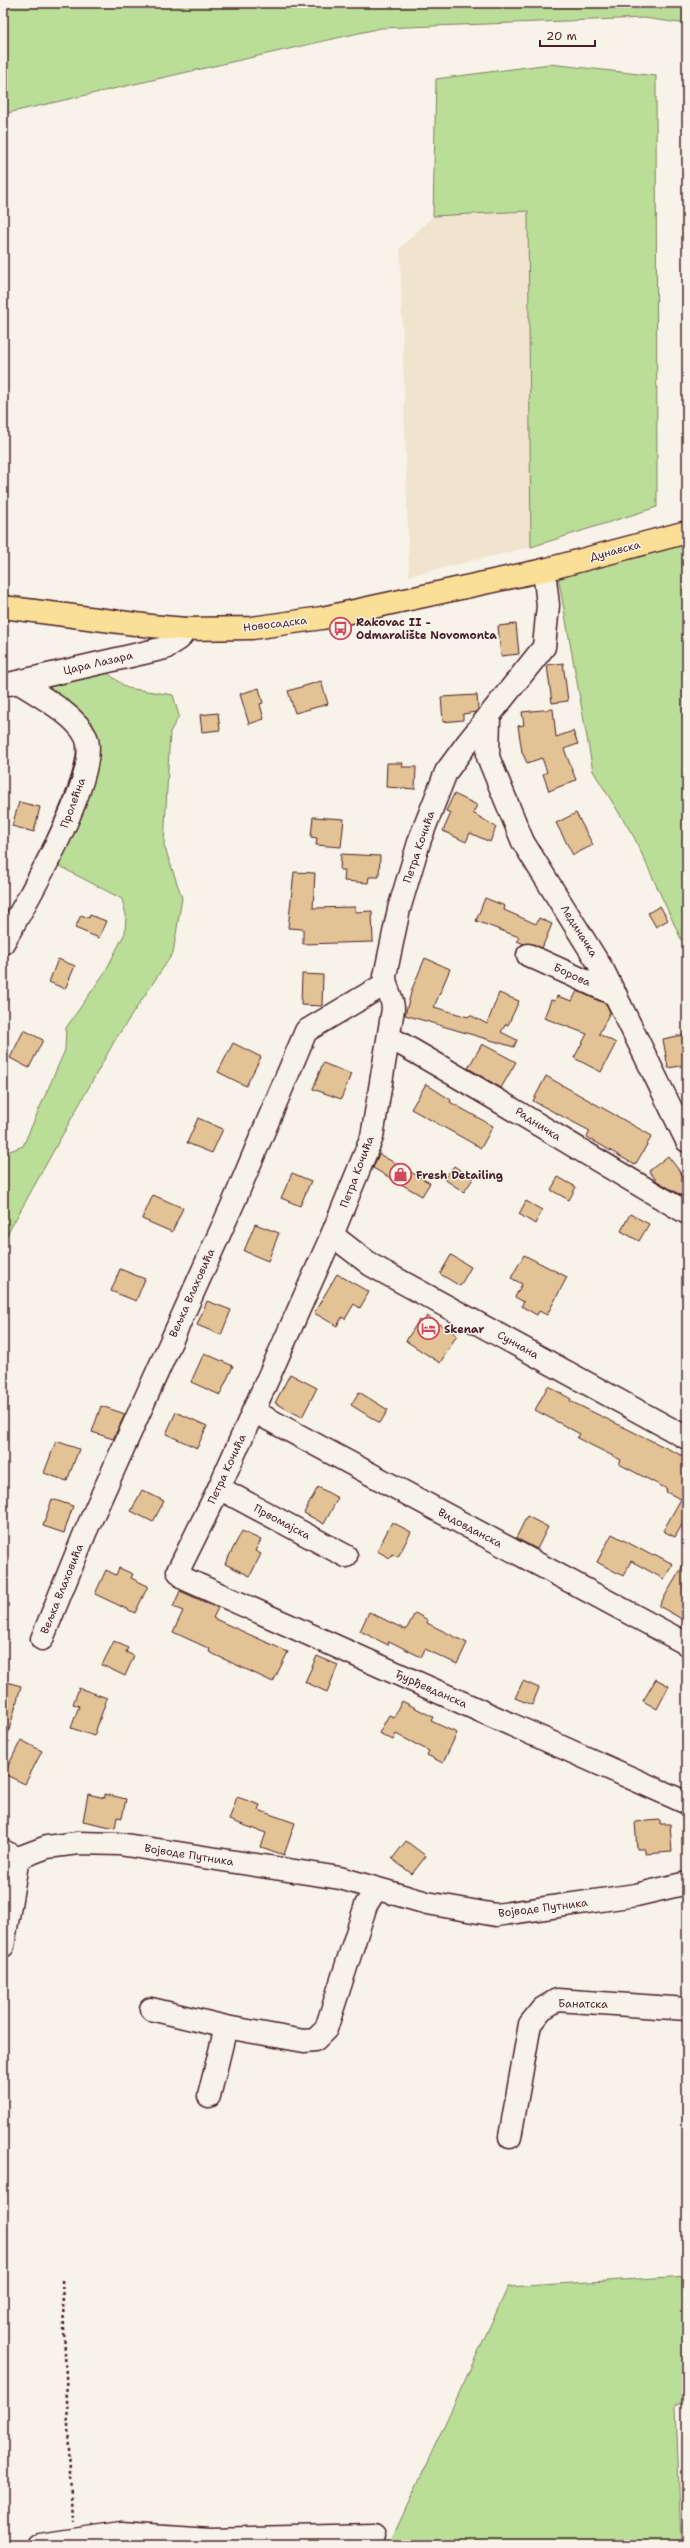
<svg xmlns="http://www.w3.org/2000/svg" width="690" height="2548" font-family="'Shantell Sans',sans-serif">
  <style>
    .built { fill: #f1e4cf }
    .green { fill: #bade98; stroke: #827e62 }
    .building { fill: #e3c295; stroke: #4a1f2b }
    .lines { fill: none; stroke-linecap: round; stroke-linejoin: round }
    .minor-casing { stroke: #4a1f2b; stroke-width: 25 }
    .major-casing { stroke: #4a1f2b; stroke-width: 25 }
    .path { stroke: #4a1f2b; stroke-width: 2.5; stroke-dasharray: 3 3; stroke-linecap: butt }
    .minor { stroke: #f7f3e8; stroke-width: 22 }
    .major { stroke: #fbdf96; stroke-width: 22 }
    .labels { text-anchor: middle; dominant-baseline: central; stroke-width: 3; stroke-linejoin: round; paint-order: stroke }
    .street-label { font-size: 11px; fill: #4a1f2b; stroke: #f7f3e8 }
    .poi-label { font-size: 11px; font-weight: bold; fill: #4a1f2b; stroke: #f7f3e8; text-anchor: start }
  </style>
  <rect width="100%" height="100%" fill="#f7f3e8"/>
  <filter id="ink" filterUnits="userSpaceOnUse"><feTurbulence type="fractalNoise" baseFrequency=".025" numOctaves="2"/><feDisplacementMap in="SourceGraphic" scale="8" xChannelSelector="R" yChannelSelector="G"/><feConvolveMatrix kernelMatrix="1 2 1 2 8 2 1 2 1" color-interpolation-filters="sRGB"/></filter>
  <g filter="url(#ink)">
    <polygon class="built" points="528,211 531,547 409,576 400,248 433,216"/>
    <g class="green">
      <polygon points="3,3 687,3 687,24 644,18 381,28 3,114"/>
      <polygon points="550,64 656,76 657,507 531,547 528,211 433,216 436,79"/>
      <polygon points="687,544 687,952 634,837 593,771 558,576"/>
      <polygon points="106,672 127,688 173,695 179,716 170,732 164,845 182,898 173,953 115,1040 3,1242 3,1159 7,1152 23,1146 65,1050 66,1028 105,972 125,933 126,915 122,899 57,865 71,837 99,744 91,729 40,691 48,683"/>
      <polygon points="687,2276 687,2399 676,2405 681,2545 389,2545 508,2287"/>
    </g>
    <g class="building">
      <polygon points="516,624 519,654 501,656 498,626"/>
      <polygon points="563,663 568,701 552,703 547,665"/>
      <polygon points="321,681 328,704 295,713 288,691"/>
      <polygon points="259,688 263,703 260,704 264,719 249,724 240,694"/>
      <polygon points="477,695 478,709 476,712 463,714 463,720 443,722 441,697"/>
      <polygon points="553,709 556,737 573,731 578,744 564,749 576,780 549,791 543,774 547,772 542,758 527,763 522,752 518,726 524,725 522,712"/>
      <polygon points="218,713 220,730 202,732 200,715"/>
      <polygon points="387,763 403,763 402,767 416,767 415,789 386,787"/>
      <polygon points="454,794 477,805 473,813 496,827 490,842 470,833 466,842 443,831 451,813 446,811"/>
      <polygon points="19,802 40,807 34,832 12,826"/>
      <polygon points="576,813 593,845 573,855 556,823"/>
      <polygon points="313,817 344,819 341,847 316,845 317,838 311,837"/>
      <polygon points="341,854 380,856 379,877 369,877 368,883 344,881 345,870 340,870"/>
      <polygon points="294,872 315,873 313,908 355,907 355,912 372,911 373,942 303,944 303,929 288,928"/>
      <polygon points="485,898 505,906 504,910 536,924 539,918 552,924 542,948 533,944 524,944 517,941 519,937 476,921"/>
      <polygon points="660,906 668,920 656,927 648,913"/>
      <polygon points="81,915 89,918 90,915 106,921 99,938 75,928"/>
      <polygon points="425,958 450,969 434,1007 468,1017 470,1015 487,1024 499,993 519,1001 508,1025 506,1024 501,1032 517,1040 514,1047 405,1015 412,989"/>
      <polygon points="58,959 75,966 65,989 49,982"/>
      <polygon points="302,974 323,975 322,1006 301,1005"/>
      <polygon points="577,991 606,1004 610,1012 599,1034 616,1043 601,1072 574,1058 587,1034 544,1018 551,1000 555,1001 557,996 572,1001"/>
      <polygon points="24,1030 43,1040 29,1068 10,1058"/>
      <polygon points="687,1034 687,1065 668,1068 663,1039"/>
      <polygon points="233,1043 261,1057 246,1086 218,1072"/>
      <polygon points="482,1044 516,1062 501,1088 468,1068"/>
      <polygon points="323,1063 351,1074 341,1099 313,1089"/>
      <polygon points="546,1076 652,1136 635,1165 587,1137 590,1131 533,1101"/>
      <polygon points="426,1084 451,1100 450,1102 493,1126 481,1148 411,1109"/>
      <polygon points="198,1118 223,1129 212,1153 187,1143"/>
      <polygon points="379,1154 430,1183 422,1196 373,1168"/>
      <polygon points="668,1156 687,1181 687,1199 657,1181 649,1171"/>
      <polygon points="454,1166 473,1179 464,1192 444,1179"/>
      <polygon points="292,1173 311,1181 300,1206 281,1198"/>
      <polygon points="558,1177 576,1187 569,1200 551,1190"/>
      <polygon points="153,1195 183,1208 172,1232 142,1219"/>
      <polygon points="526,1201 542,1210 535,1224 519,1214"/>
      <polygon points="630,1214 649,1224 639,1241 621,1231"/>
      <polygon points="255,1224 279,1233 268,1261 244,1251"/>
      <polygon points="451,1255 471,1267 460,1286 440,1274"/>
      <polygon points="524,1255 567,1277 547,1315 539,1311 537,1315 521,1306 524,1302 515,1297 522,1284 511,1278"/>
      <polygon points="120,1269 145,1279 136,1301 111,1291"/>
      <polygon points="337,1274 369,1292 360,1308 354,1304 345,1319 342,1317 337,1326 314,1313"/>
      <polygon points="207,1301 231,1310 221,1335 197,1325"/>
      <polygon points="427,1316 457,1335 440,1363 406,1341 419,1320 423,1323"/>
      <polygon points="204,1353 233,1366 220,1395 191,1382"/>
      <polygon points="290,1374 317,1388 302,1417 275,1403"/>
      <polygon points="548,1386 571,1399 570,1401 687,1458 687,1516 675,1537 663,1531 681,1499 666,1492 667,1489 619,1464 621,1460 577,1438 580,1434 535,1410"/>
      <polygon points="359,1392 388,1410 380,1423 351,1405"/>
      <polygon points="101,1406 125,1414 113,1439 92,1432"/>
      <polygon points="176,1412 207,1426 197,1448 166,1434"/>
      <polygon points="56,1441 79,1449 67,1481 44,1473"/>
      <polygon points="318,1487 338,1498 324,1524 304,1513"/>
      <polygon points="142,1490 164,1501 153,1522 131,1511"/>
      <polygon points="52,1499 73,1506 64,1533 43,1526"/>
      <polygon points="527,1516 548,1527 537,1549 516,1538"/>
      <polygon points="392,1522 411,1532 398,1557 392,1554 390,1558 377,1551"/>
      <polygon points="242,1531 261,1540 255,1551 261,1554 250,1576 225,1564"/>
      <polygon points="612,1534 653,1556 654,1554 673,1564 664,1579 631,1561 623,1576 597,1562"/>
      <polygon points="687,1559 687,1622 659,1606"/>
      <polygon points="119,1568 133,1574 131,1578 148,1586 135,1613 95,1594 106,1570 116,1575"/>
      <polygon points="180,1591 218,1608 213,1618 288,1652 273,1682 209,1652 210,1649 173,1632 183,1611 173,1607"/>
      <polygon points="369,1612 406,1630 415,1613 428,1620 427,1623 467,1643 457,1664 425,1649 421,1657 389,1641 388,1645 360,1631"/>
      <polygon points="114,1641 128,1648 126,1652 134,1656 125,1676 102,1665"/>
      <polygon points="317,1656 338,1665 327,1692 305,1682"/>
      <polygon points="656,1679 669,1686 657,1709 643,1701"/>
      <polygon points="3,1681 21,1686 8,1734 3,1733"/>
      <polygon points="523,1681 539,1688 532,1705 515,1698"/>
      <polygon points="79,1688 107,1698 94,1736 71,1728 79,1706 73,1704"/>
      <polygon points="402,1701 433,1717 431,1721 457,1733 443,1763 427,1755 429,1751 396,1734 393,1740 379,1733 389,1715 394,1717"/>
      <polygon points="21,1740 42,1751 25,1784 4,1774"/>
      <polygon points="88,1794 105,1798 105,1794 126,1799 122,1818 117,1817 115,1828 83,1821"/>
      <polygon points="237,1797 260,1805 258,1810 295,1823 284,1855 261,1847 266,1833 229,1820"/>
      <polygon points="660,1820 660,1824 670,1824 672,1852 645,1854 645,1849 637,1849 635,1822"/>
      <polygon points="406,1841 426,1856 412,1874 392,1859"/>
    </g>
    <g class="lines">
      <defs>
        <g id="minor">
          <path d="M544 570 548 605 544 647 468 742 446 772 420 839 399 909 385 976C385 988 393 997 393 1009L372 1137 332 1235 219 1488 178 1571 185 1579 687 1803"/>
          <polyline points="9,684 165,648 179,639 186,629"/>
          <polyline points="489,717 488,757 523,842 604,972 687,1141"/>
          <path d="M3 943C23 908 102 773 86 737 76 715 38 695 18 682"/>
          <polyline points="528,955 616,995"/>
          <path d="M389 1037C490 1094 587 1155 687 1213"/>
          <polyline points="332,1235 371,1265 687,1438"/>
          <polyline points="253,1411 687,1644"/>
          <polyline points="219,1488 346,1556"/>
          <polyline points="42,1639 85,1533 235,1199 306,1031 385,984"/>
          <polyline points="3,1851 18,1858 47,1847 78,1843 119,1844 340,1878 427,1903 496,1915 636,1895 687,1883"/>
          <polyline points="3,1946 18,1858"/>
          <polyline points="151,2009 226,2027 304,2041 315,2040 326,2029 366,1905 376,1889"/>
          <polyline points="209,2096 226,2027"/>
          <polyline points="510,2137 530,2024 542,2009 557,2000 687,2009"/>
          <polyline points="39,2545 121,2533 209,2539 374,2535"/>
        </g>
        <polyline id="major" points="3,607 151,626 186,629 252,628 322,618 544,570 687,532"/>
      </defs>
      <use href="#minor" class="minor-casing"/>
      <use href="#major" class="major-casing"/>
      <polyline class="path" points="62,2280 72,2521"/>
      <use href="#minor" class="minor"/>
      <use href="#major" class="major"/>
    </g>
  </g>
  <defs>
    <symbol id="bus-ring" viewBox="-11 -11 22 22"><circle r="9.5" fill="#f7f3e8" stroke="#d1495b" stroke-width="1.5"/><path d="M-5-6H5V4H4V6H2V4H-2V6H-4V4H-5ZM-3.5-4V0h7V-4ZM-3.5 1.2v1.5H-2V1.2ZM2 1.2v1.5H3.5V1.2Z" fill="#d1495b"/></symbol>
    <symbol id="shop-ring" viewBox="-11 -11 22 22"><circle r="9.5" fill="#f7f3e8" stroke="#d1495b" stroke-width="1.5"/><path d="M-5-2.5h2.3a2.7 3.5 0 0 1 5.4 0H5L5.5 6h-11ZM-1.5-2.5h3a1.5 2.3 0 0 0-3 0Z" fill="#d1495b"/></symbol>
    <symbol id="hotel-ring" viewBox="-11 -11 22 22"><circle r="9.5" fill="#f7f3e8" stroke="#d1495b" stroke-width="1.5"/><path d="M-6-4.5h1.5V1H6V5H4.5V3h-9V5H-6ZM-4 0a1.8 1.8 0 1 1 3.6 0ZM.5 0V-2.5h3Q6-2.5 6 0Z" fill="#d1495b"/></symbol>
  </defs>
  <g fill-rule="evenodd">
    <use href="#bus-ring" x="328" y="616" width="25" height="25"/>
    <use href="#shop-ring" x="388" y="1162" width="25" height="25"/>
    <use href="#hotel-ring" x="416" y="1316" width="25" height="25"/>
  </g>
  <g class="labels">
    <g class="street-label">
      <text transform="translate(615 551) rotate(-15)">Дунавска</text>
      <text transform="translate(275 624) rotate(-7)">Новосадска</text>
      <text transform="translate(98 663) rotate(-13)">Цара Лазара</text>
      <text transform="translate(73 803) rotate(-70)">Пролећна</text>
      <text transform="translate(419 847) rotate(-71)">Петра Кочића</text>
      <text transform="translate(579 931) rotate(58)">Лединачка</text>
      <text transform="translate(572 975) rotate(25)">Борова</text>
      <text transform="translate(538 1124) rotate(33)">Радничка</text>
      <text transform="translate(357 1172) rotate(-69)">Петра Кочића</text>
      <text transform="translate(192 1293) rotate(-66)">Вељка Влаховића</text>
      <text transform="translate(518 1345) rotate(29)">Сунчана</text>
      <text transform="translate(227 1469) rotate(-65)">Петра Кочића</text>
      <text transform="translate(282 1522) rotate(28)">Првомајска</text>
      <text transform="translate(470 1528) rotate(28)">Видовданска</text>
      <text transform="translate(62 1589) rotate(-68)">Вељка Влаховића</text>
      <text transform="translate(431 1689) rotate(24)">Ђурђевданска</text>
      <text transform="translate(189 1855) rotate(9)">Војводе Путника</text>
      <text transform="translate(543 1908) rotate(-7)">Војводе Путника</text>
      <text transform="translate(583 2004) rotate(1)">Банатска</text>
    </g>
    <g class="poi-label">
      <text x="356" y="622">Rakovac II -<tspan x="356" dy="13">Odmaralište Novomonta</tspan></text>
      <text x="416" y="1175">Fresh Detailing</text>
      <text x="444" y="1329">Skenar</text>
    </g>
  </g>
  <rect width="690" height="2548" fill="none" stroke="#f7f3e8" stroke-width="16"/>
  <rect x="8" y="8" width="674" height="2532" fill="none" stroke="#4a1f2b" stroke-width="1.5" filter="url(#ink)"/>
  <path d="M540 40v6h55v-6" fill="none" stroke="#4a1f2b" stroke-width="2"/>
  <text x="546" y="40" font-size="12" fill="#4a1f2b" stroke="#f7f3e8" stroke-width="3" paint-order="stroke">20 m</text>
</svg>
